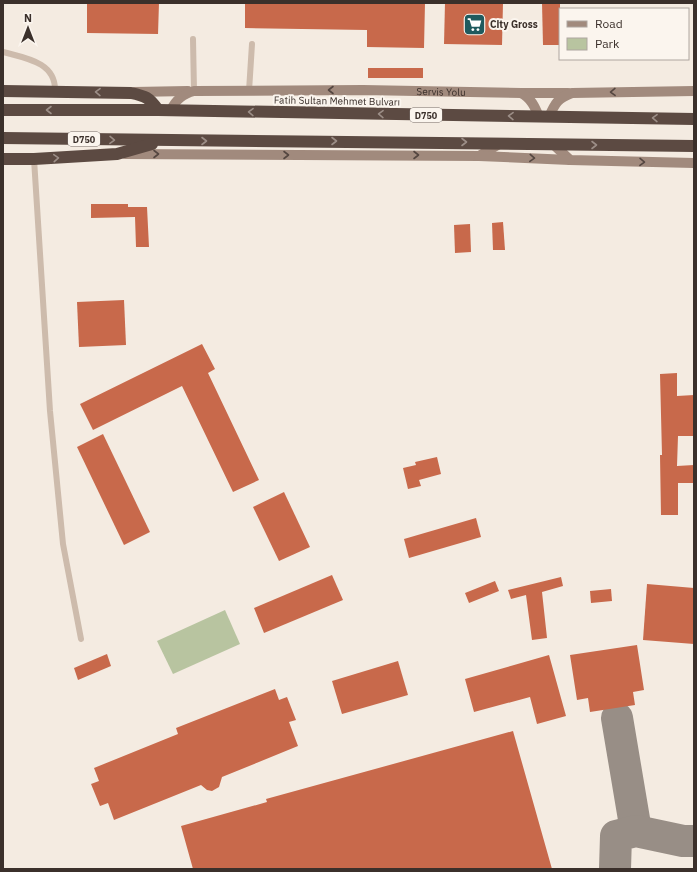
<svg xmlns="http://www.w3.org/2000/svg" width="697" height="872" font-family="'IBM Plex Sans',sans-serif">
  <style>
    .green { fill: #b8c4a0 }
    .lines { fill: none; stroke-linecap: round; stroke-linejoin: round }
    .taxiway { stroke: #988e86; stroke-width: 32 }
    .building { fill: #c8694b }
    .lane { stroke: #cdbbac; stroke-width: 6 }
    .secondary { stroke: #a18a7d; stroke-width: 10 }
    .highway { stroke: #5c4a42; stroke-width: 12 }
    .oneway { stroke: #544640 }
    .oneway2 { stroke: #9c8e87 }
    .labels { text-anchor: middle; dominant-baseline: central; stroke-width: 4; stroke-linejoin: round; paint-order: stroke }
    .shield { fill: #fbf5ee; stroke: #756b66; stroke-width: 1 }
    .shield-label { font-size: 9px; font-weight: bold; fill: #3b302b }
    .poi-label { font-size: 10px; font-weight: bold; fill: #3b302b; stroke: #fbf5ee; text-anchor: start }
    .street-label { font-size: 10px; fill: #3b302b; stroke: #fbf5ee }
  </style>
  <rect width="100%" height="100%" fill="#f4ebe1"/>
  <polygon class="green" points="225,610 240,644 173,674 157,641"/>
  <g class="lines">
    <g class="taxiway">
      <polyline points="617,718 636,831"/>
      <polyline points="615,869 616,836 636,831 683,841 694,841"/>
    </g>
  </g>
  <g class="building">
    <polygon points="87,3 159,3 158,34 87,33"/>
    <polygon points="245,3 425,3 424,48 367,47 367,30 245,28"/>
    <polygon points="445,3 503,3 502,45 444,44"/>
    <polygon points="542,3 560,3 560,45 543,45"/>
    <rect x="368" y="68" width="55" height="10"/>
    <polygon points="91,204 128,204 128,207 147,207 149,247 136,247 135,217 91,218"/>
    <polygon points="503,222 505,250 493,250 492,223"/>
    <polygon points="470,224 471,252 455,253 454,225"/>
    <polygon points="124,300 126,345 79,347 77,302"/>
    <polygon points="202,344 215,369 208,373 259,480 233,492 182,386 93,430 80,404"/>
    <polygon points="677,373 677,396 694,395 694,436 678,436 677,466 694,465 694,483 678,483 678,515 661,515 660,455 662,455 660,374"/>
    <polygon points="103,434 150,532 124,545 77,447"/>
    <polygon points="437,457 441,474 419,480 421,486 408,489 403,468 416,465 415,462"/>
    <polygon points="284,492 310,547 279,561 253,507"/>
    <polygon points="476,518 481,537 409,558 404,539"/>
    <polygon points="332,575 343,600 264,633 254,608"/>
    <polygon points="561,577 563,586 542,592 547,638 532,640 526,595 511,599 508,590"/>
    <polygon points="495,581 499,591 469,603 465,593"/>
    <polygon points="647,584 694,588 694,644 643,640"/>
    <polygon points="611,589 612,601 591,603 590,591"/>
    <polygon points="637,645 644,690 633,692 635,705 590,712 588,698 577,700 570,655"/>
    <polygon points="107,654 111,666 78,680 74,668"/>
    <polygon points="549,655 566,716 537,724 530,697 474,712 465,679"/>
    <polygon points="398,661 408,695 342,714 332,681"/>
    <polygon points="275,689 279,700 287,697 296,720 289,722 298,746 222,777 219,787 212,791 207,790 201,785 114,820 108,803 100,806 91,784 99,781 94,768 178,734 176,728"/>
    <polygon points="513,731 552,869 193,869 181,826 267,802 266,799"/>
  </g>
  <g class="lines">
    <g class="lane">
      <polyline points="193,39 194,91"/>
      <path d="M3 52C25 58 56 62 55 91"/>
      <polyline points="249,91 252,44"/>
      <polyline points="34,159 50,411 63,544 81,639"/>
    </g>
    <g class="secondary">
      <polyline points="134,92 188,91"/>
      <polyline points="521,93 568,93"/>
      <path id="s1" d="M171 110C176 99 183 94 194 91L363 90 521 93C531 98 535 107 539 117"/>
      <path d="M549 117C555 103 558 98 572 93L694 91"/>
      <polyline points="553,144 570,160 694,163"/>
      <polyline points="125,154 479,156 501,143"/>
      <polyline points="479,156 570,160"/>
    </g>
    <g class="highway">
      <path d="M3 91 131 93C145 96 149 97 158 110"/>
      <polyline points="3,110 158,110 694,119"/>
      <polyline points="3,138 694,146"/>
      <polyline points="3,159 34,159 117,154 152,144"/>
    </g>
  </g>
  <defs><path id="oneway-chevron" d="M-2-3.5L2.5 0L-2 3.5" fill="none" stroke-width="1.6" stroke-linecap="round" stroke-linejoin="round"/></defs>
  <g class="oneway">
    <use href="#oneway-chevron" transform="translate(331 90) rotate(180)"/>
    <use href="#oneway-chevron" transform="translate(613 92) rotate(179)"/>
    <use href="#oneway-chevron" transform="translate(156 154)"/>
    <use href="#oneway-chevron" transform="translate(286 155)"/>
    <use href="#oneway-chevron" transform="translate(416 155)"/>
    <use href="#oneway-chevron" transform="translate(532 158) rotate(3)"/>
    <use href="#oneway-chevron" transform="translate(642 162) rotate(1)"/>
  </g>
  <g class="oneway2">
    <use href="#oneway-chevron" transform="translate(98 92) rotate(-179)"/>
    <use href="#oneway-chevron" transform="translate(49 110) rotate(180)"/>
    <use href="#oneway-chevron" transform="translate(251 112) rotate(-179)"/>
    <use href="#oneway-chevron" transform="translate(381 114) rotate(-179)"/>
    <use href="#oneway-chevron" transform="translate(511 116) rotate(-179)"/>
    <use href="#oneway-chevron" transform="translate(655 118) rotate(-179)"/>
    <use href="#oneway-chevron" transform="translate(112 140) rotate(1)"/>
    <use href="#oneway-chevron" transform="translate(204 141)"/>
    <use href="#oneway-chevron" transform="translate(334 141)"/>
    <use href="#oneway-chevron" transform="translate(464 142)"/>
    <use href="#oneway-chevron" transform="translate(594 145)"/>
    <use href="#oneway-chevron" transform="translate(56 158) rotate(-4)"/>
  </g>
  <defs>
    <symbol id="supermarket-square" viewBox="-11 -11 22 22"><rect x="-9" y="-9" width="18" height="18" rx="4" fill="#1f5a5e" stroke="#fbf5ee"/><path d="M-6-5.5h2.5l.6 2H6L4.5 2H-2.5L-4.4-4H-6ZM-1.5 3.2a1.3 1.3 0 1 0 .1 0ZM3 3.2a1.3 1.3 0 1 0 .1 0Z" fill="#fff"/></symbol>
  </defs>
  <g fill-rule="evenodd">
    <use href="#supermarket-square" x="462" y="12" width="25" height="25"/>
  </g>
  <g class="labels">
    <g class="shield">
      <rect x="410" y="108" width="32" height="14" rx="3"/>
      <rect x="68" y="132" width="32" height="14" rx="3"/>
    </g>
    <g class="shield-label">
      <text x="426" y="115">D750</text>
      <text x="84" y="139">D750</text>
    </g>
    <g class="poi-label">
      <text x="490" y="24">City Gross</text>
    </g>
    <g class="street-label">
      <text stroke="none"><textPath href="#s1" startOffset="278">Servis Yolu</textPath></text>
      <text transform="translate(337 101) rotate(1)">Fatih Sultan Mehmet Bulvarı</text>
    </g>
  </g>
  <rect width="697" height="872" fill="none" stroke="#3b302b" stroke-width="8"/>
  <rect x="559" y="8" width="130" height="52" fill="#fbf5ee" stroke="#aea6a0"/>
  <rect x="567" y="21" width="20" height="6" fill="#a18a7d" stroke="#aea6a0"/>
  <text x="595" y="28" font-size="12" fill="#3b302b">Road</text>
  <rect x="567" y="38" width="20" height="12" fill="#b8c4a0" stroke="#aea6a0"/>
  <text x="595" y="48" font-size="12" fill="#3b302b">Park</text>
  <g transform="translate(28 28)" stroke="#fbf5ee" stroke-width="3" paint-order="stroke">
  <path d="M0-3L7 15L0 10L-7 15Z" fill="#3b302b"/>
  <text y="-6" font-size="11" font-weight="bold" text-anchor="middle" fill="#3b302b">N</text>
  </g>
</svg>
